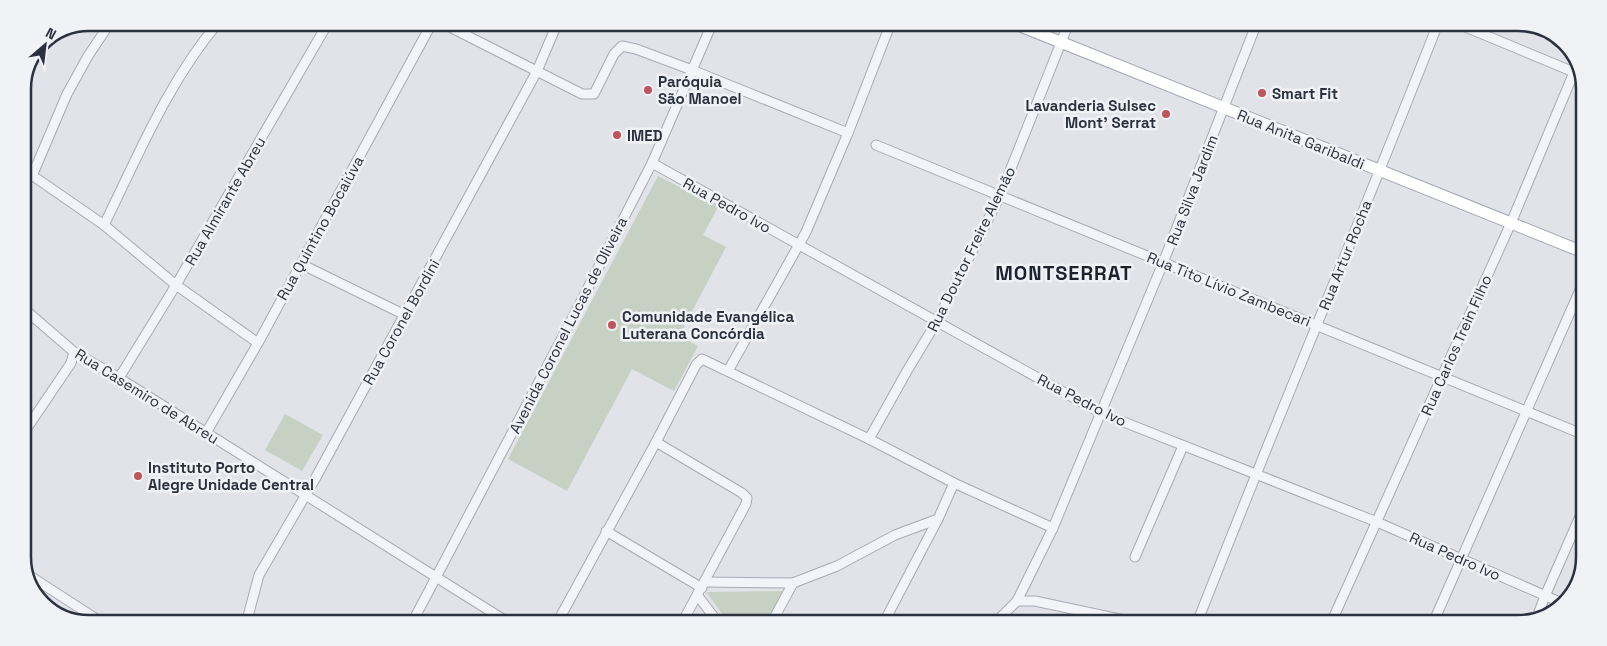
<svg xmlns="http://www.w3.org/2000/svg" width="1607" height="646" font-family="'Space Grotesk',sans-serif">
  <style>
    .green { fill: #c6d1c3 }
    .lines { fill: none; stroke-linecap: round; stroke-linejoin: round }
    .minor-casing { stroke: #a7aab2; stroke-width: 11 }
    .major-casing { stroke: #a2a7b2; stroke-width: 13 }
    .minor { stroke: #f3f4f7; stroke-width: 9 }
    .major { stroke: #fff; stroke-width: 11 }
    .poi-dot { fill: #be555c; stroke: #f0f2f6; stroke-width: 2 }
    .labels { text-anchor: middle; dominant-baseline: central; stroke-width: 5; stroke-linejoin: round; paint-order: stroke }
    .poi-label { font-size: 15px; font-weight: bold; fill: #2b313e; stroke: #f0f2f6; text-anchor: start }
    .street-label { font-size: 15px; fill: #2b313e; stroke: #f0f2f6 }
    .district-label { font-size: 20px; font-weight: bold; letter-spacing: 1px; fill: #1d222f; stroke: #f0f2f6 }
    .rim { fill: none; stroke: #2b313e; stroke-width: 2.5 }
  </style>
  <rect width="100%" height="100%" fill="#e1e3e8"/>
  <g class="green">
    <polygon points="658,176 718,207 703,235 726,247 679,336 698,346 674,391 632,369 567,491 508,459"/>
    <polygon points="285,414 323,435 302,471 265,450"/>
    <polygon points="784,591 766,622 728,622 706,592"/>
  </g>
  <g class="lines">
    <defs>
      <g id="minor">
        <polyline points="442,23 582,94 594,94 614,54 622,46 636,49 692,70 848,133"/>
        <polyline points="1463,26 1581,75"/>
        <polyline points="876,145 1582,434"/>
        <polyline points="652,163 1101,413 1377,522 1562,603"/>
        <polyline points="23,169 104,225 176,285 258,343"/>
        <polyline points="32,176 67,94 88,56 110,23"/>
        <path d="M104 225C138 156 168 82 218 23"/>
        <polyline points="301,264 405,315"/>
        <polyline points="23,308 74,352 119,378 506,621"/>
        <polyline points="728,371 806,232 848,133 890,25"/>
        <polyline points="119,378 176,285 328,23"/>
        <polyline points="206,433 258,343 432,23"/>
        <polyline points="23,434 71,363 74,352"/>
        <polyline points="869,439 907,371 937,321 1000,196 1068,25"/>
        <polyline points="656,442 742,493 747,498 746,504 683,621"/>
        <polyline points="606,531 702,588"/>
        <polyline points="1135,557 1183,446"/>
        <polyline points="27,574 98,620"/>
        <polyline points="706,582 793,583 837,566 895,535 938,519"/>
        <polyline points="698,596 717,621"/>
        <polyline points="1017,601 1035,601 1138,623"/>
        <polyline points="1537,617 1545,596 1581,514"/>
        <polyline points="247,620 259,575 315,479 537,71 557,24"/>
        <polyline points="413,621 573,317 652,163 712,24"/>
        <polyline points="558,621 656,442 696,365 702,359 869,439 954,483 1053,528"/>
        <polyline points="772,622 793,583"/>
        <polyline points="884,622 938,519 954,483"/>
        <polyline points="996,622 1017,601 1053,528 1163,263 1256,25"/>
        <path d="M1197 623C1275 423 1359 226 1437 26"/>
        <polyline points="1331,623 1511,223 1577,65"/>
        <polyline points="1433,623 1583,283"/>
      </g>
      <polyline id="major" points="1018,25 1583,252"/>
    </defs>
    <use href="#minor" class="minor-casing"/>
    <use href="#major" class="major-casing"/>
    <use href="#minor" class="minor"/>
    <use href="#major" class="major"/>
  </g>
  <g class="poi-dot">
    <circle cx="648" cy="90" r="5"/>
    <circle cx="1262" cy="93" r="5"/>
    <circle cx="1166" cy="114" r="5"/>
    <circle cx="617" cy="135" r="5"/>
    <circle cx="612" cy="325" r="5"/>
    <circle cx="138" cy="476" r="5"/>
  </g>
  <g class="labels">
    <g class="poi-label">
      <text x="658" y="81">Paróquia<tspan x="658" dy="17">São Manoel</tspan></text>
      <text x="1272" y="93">Smart Fit</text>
      <text x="1156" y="105" text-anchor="end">Lavanderia Sulsec<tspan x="1156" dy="17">Mont' Serrat</tspan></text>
      <text x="627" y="135">IMED</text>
      <text x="622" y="316">Comunidade Evangélica<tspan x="622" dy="17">Luterana Concórdia</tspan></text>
      <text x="148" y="467">Instituto Porto<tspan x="148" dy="17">Alegre Unidade Central</tspan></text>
    </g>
    <g class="street-label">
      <text transform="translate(1301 139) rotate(22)">Rua Anita Garibaldi</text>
      <text transform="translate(1192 190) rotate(-69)">Rua Silva Jardim</text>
      <text transform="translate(225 201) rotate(-60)">Rua Almirante Abreu</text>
      <text transform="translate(727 205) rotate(29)">Rua Pedro Ivo</text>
      <text transform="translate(320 228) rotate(-61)">Rua Quintino Bocaiúva</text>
      <text transform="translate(971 249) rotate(-64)">Rua Doutor Freire Alemão</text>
      <text transform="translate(1345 255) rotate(-68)">Rua Artur Rocha</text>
      <text transform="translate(1229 289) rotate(22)">Rua Tito Lívio Zambecari</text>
      <text transform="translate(401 322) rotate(-61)">Rua Coronel Bordini</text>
      <text transform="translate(568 325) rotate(-63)">Avenida Coronel Lucas de Oliveira</text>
      <text transform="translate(1456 345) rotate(-66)">Rua Carlos Trein Filho</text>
      <text transform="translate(147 396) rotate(32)">Rua Casemiro de Abreu</text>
      <text transform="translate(1082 400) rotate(27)">Rua Pedro Ivo</text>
      <text transform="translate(1455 556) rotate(24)">Rua Pedro Ivo</text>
    </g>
    <g class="district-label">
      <text x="1064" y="273">MONTSERRAT</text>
    </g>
  </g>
  <path d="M0 0H1607V646H0ZM89 31H1518A58 58 0 0 1 1576 89V557A58 58 0 0 1 1518 615H89A58 58 0 0 1 31 557V89A58 58 0 0 1 89 31Z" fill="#f0f2f6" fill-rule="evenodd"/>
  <path class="rim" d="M89 31H1518A58 58 0 0 1 1576 89V557A58 58 0 0 1 1518 615H89A58 58 0 0 1 31 557V89A58 58 0 0 1 89 31Z"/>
  <g transform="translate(45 45) rotate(28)" stroke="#f0f2f6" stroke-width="4" paint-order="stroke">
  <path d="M0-4L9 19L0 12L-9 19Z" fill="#2b313e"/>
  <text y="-8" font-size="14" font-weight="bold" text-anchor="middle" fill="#2b313e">N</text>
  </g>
</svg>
